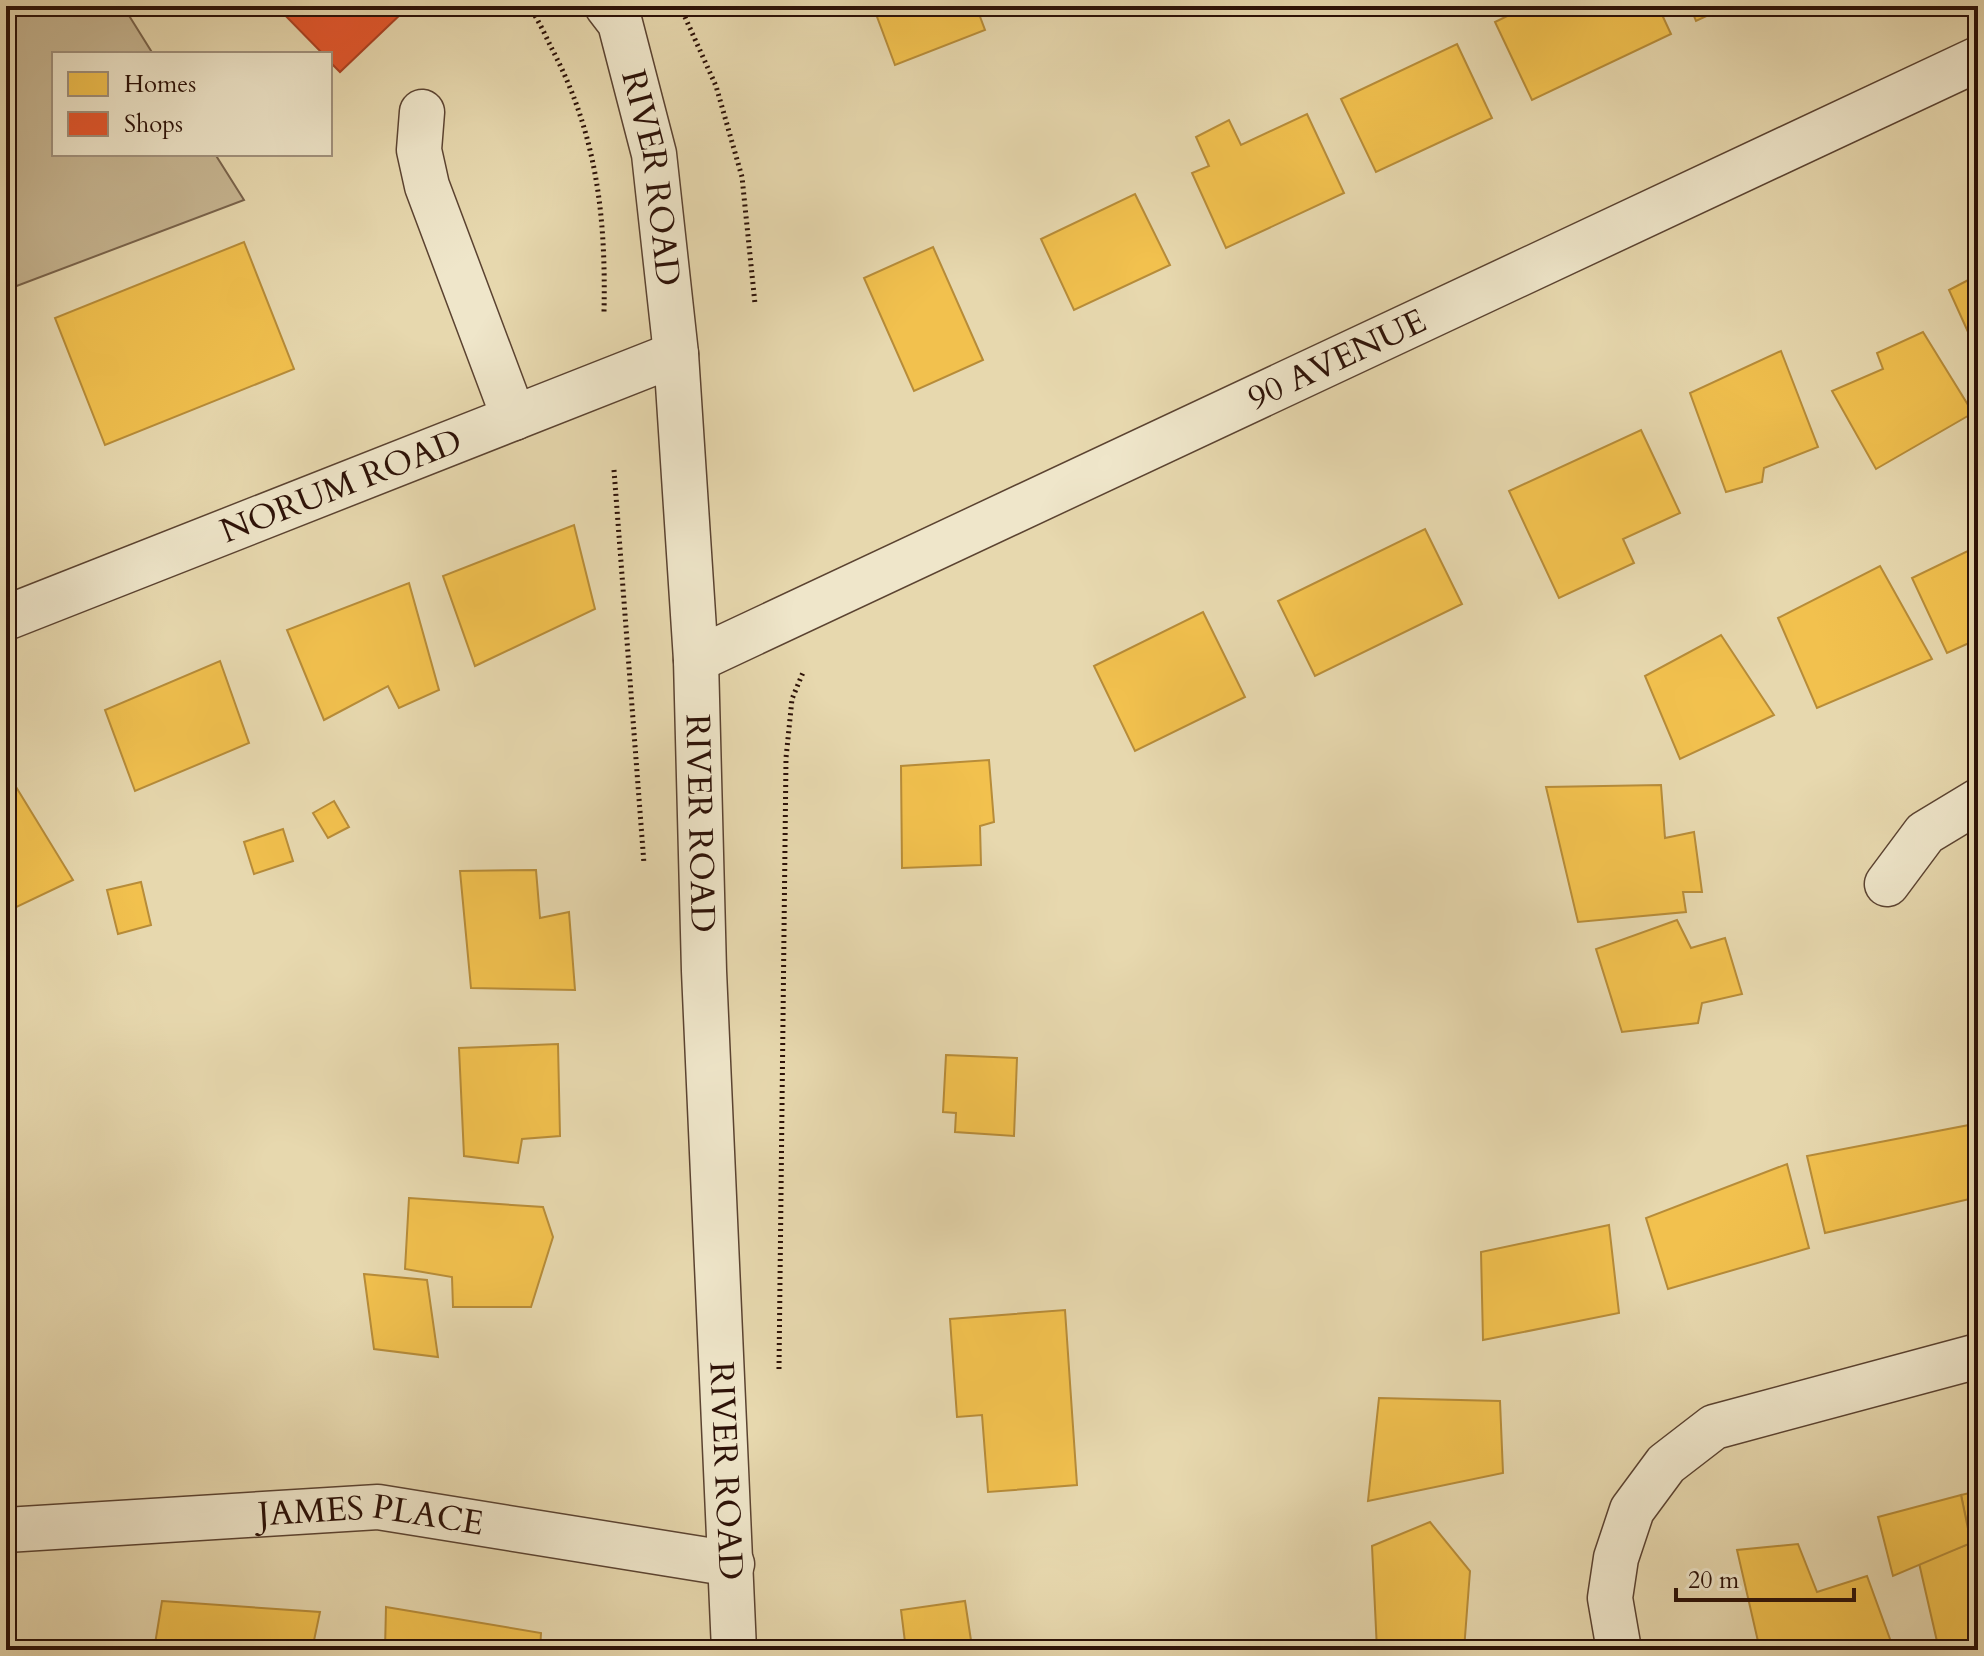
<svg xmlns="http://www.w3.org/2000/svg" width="1984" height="1656" font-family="Cardo,serif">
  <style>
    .green { fill: #c7b692; stroke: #7a644c; stroke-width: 2 }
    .homes { fill: #f2c14e; stroke: #b78c39; stroke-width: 2 }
    .shops { fill: #e4572e; stroke: #ad4222; stroke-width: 2 }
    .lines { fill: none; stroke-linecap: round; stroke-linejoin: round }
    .minor-casing { stroke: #5b4331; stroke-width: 47 }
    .path { stroke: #2c1107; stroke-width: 5; stroke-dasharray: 2 4; stroke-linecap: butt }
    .minor { stroke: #efe6ca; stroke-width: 44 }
    .labels { text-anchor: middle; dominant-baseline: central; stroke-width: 8; stroke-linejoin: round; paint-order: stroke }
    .street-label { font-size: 34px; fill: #2c1107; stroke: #efe6ca }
  </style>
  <rect width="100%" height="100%" fill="#e7d8ae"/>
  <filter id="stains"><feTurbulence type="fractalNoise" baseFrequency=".0025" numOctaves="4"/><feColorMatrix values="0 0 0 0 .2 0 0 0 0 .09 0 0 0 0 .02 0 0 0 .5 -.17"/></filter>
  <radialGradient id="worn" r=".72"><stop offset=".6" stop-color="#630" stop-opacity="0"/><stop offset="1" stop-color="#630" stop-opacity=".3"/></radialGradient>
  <polygon class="green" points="6,6 123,6 153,54 54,54 54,154 215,154 244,200 6,290"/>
  <g class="homes">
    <polygon points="873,6 976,6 985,30 895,65"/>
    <polygon points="1528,6 1658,6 1671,34 1532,100 1495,22"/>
    <polygon points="1690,6 1728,6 1696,21"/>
    <polygon points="1457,44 1492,118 1376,172 1341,99"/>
    <polygon points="1307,114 1344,193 1226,248 1192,173 1209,166 1196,137 1229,120 1241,145"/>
    <polygon points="1135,194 1170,265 1074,310 1041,239"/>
    <polygon points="244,242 294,369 105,445 55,318"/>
    <polygon points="933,247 983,360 914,391 864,278"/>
    <polygon points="1978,275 1978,354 1949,290"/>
    <polygon points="1923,332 1973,413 1876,469 1832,391 1883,369 1877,353"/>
    <polygon points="1781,351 1818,447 1764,468 1762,482 1726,492 1690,393"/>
    <polygon points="1641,430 1680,513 1623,539 1634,563 1559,598 1509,491"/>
    <polygon points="574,525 595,609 475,666 443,576"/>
    <polygon points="1425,529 1462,604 1315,676 1278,601"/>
    <polygon points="1978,546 1978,639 1947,653 1912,578"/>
    <polygon points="1880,566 1932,659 1817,708 1778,618"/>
    <polygon points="409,583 439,690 399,708 388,686 324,720 287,630"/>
    <polygon points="1203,612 1245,697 1135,751 1094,666"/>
    <polygon points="1721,635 1774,715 1680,759 1645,676"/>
    <polygon points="220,661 249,743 135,791 105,710"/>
    <polygon points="989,760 994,822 980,826 981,865 902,868 901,766"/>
    <polygon points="13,782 73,880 6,912 6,787"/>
    <polygon points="1661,785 1665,838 1694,832 1702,892 1683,892 1686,912 1578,922 1546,787"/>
    <polygon points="334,801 349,827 328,838 313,813"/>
    <polygon points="283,829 293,861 254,874 244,842"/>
    <polygon points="536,870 540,918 569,912 575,990 471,988 460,871"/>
    <polygon points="141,882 151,925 118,934 107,890"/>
    <polygon points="1677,920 1691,948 1725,938 1742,994 1702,1003 1698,1023 1622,1032 1596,949"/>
    <polygon points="558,1044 560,1136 522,1139 518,1163 464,1156 459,1048"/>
    <polygon points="946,1055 1017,1058 1014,1136 955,1132 956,1113 943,1112"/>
    <polygon points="1969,1125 1978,1197 1825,1233 1807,1156"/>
    <polygon points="1787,1164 1809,1248 1668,1289 1646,1218"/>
    <polygon points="409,1198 543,1207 553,1237 531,1307 453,1307 452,1277 405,1269"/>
    <polygon points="1609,1225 1619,1313 1483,1340 1481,1252"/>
    <polygon points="364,1274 427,1280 438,1357 374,1349"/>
    <polygon points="1065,1310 1077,1485 988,1492 982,1415 957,1417 950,1319"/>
    <polygon points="1379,1398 1500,1401 1503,1473 1368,1501"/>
    <polygon points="1978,1491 1978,1643 1939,1650 1919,1563 1971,1543 1961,1495"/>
    <polygon points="1961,1495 1971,1543 1893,1576 1878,1517"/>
    <polygon points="1430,1522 1470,1571 1464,1650 1377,1650 1372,1546"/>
    <polygon points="1798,1544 1817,1592 1867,1576 1894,1650 1760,1650 1737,1550"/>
    <polygon points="162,1601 320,1612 312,1650 154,1650"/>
    <polygon points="965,1601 972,1647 1011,1641 1012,1650 906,1650 901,1610"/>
    <polygon points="386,1607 541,1633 540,1650 385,1650"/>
  </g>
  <polygon class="shops" points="276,6 398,6 404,11 340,72 330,62 330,54 323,54"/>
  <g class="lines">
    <defs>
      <g id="minor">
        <path id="s1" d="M607 6 620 23 654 154 676 354 696 660 704 971 734 1650"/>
        <polyline points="422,112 419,150 427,186 514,418"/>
        <path id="s2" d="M6 618 676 354"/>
        <path id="s3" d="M696 660 1978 59"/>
        <polyline points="1887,884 1925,833 1978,801"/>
        <path id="s4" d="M6 1530 378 1507 732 1564"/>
        <polyline points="1619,1650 1610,1598 1616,1558 1632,1510 1666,1464 1714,1427 1978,1356"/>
      </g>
    </defs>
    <use href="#minor" class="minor-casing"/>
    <g class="path">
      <path d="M528 6C538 18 545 35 552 49 597 135 606 217 604 312"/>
      <polyline points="680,6 716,86 742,177 755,304"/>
      <polyline points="614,470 644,864"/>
      <polyline points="779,1369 786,758 792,699 804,670"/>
    </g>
    <use href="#minor" class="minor"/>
  </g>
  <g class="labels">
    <g class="street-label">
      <text stroke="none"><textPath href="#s1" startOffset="180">RIVER ROAD</textPath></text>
      <text stroke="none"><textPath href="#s3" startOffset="708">90 AVENUE</textPath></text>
      <text stroke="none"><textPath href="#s2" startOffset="360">NORUM ROAD</textPath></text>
      <text stroke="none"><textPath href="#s1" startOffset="828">RIVER ROAD</textPath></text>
      <text stroke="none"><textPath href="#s1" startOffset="1476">RIVER ROAD</textPath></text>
      <text stroke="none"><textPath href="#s4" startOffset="366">JAMES PLACE</textPath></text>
    </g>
  </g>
  <rect width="1984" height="1656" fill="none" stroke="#e7d8ae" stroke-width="32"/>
  <rect x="8" y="8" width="1968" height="1640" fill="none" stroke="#2c1107" stroke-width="4"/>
  <rect x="16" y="16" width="1952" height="1624" fill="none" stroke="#2c1107" stroke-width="2"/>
  <rect x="52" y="52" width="280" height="104" fill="#efe6ca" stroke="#a1917c" stroke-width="2"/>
  <rect x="68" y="72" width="40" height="24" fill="#f2c14e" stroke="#a1917c" stroke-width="2"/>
  <text x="124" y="92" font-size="24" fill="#2c1107">Homes</text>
  <rect x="68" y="112" width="40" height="24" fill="#e4572e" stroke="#a1917c" stroke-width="2"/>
  <text x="124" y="132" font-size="24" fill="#2c1107">Shops</text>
  <path d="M1676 1588v12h178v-12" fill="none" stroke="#2c1107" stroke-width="4"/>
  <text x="1688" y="1588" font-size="24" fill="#2c1107" stroke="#efe6ca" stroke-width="6" paint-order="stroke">20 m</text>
  <rect width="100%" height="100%" filter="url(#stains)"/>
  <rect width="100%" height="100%" fill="url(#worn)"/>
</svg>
